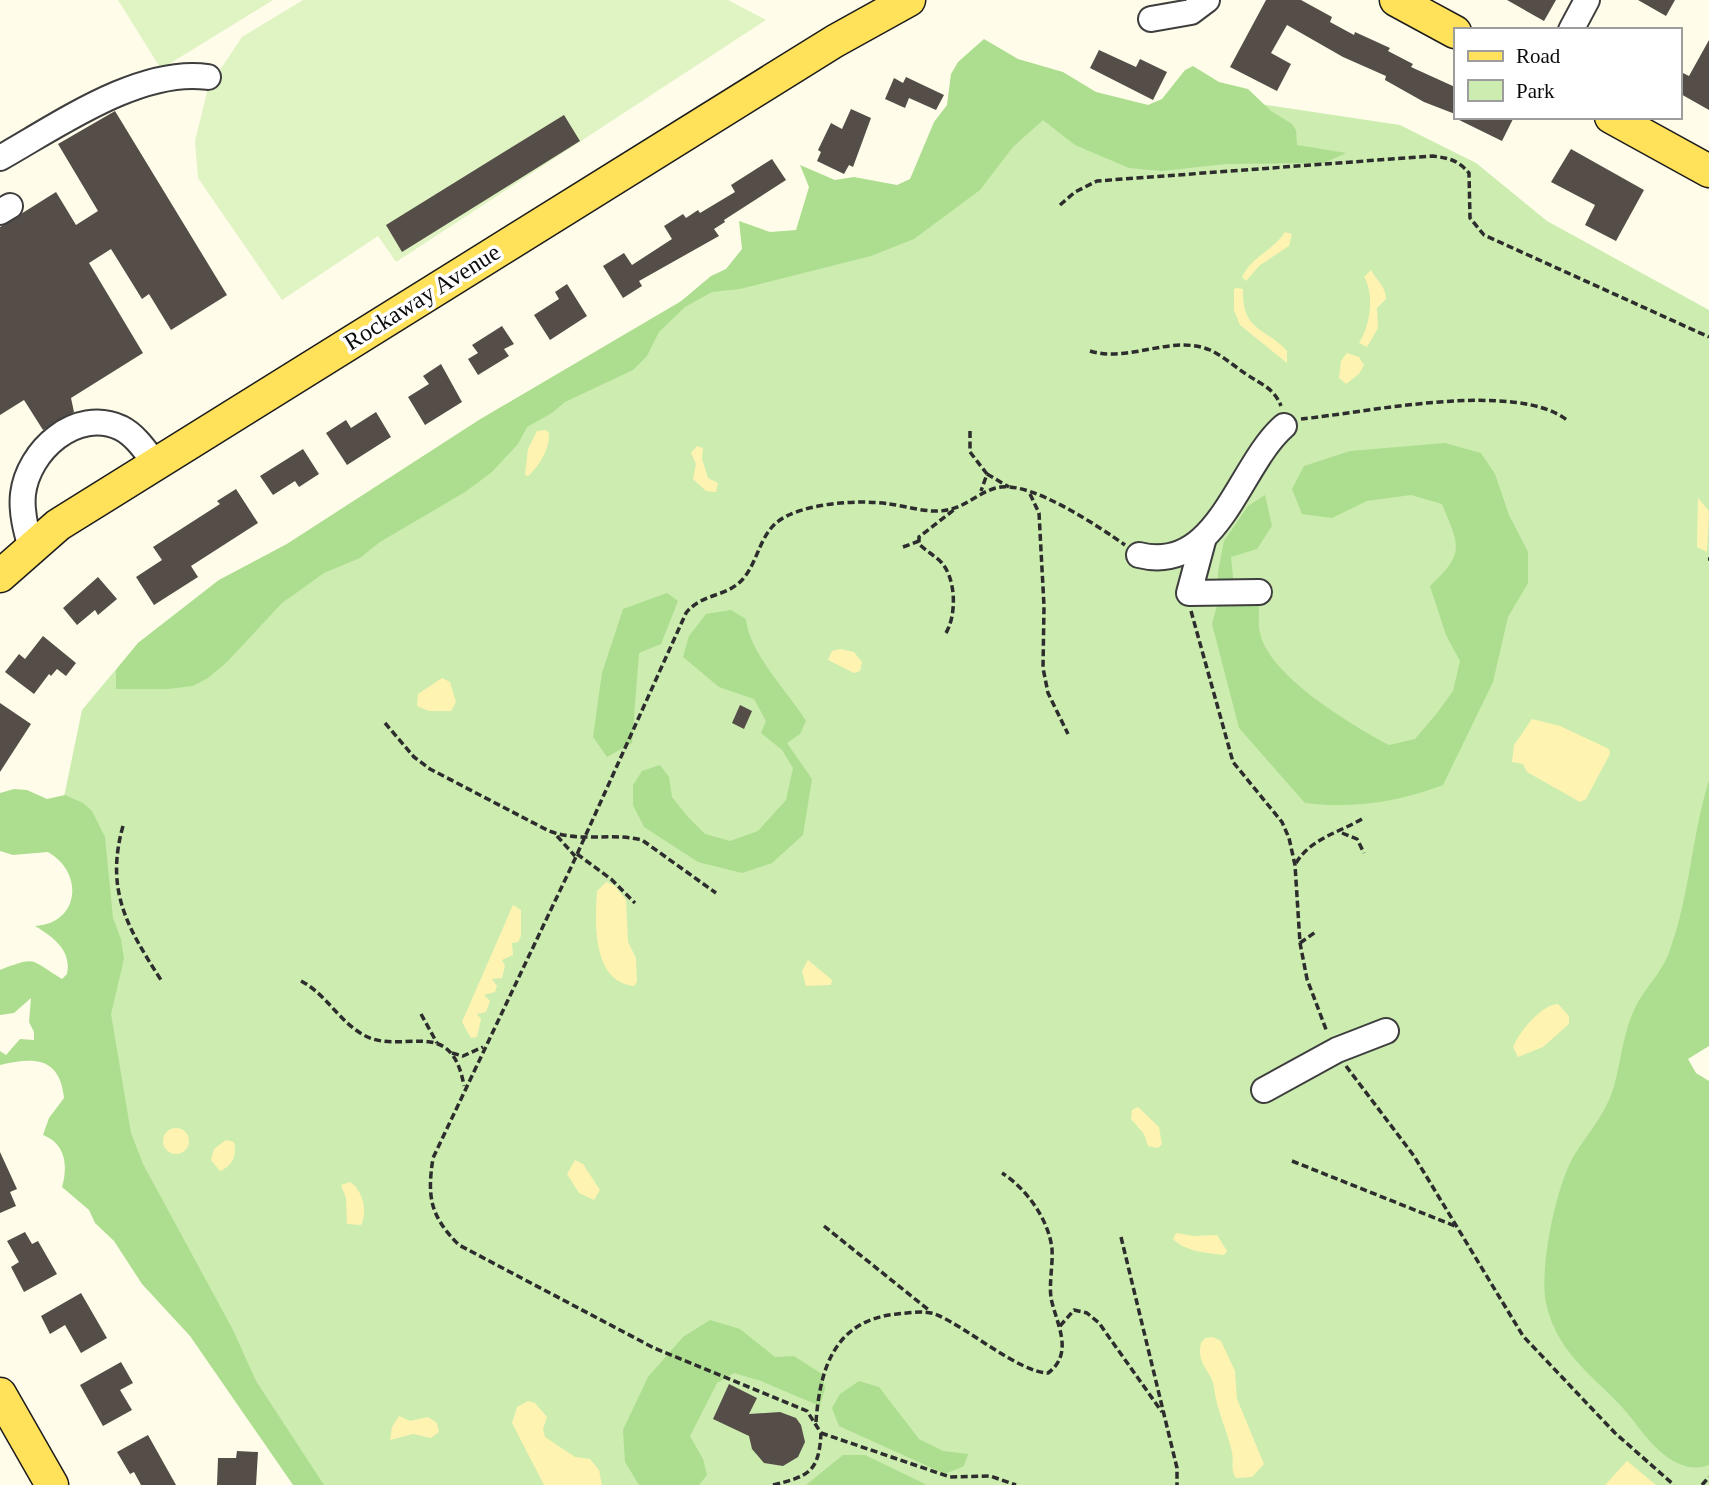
<svg xmlns="http://www.w3.org/2000/svg" width="1709" height="1485" font-family="Georgia,serif">
  <style>
    .green { fill: #ccecb0 }
    .forest { fill: #adde8f }
    .sand { fill: #fff3b2 }
    .pitch { fill: #dff3c3 }
    .building { fill: #554d47 }
    .lines { fill: none; stroke-linecap: round; stroke-linejoin: round }
    .minor-casing { stroke: #3e3e3e; stroke-width: 28 }
    .major-casing { stroke: #1c1c1c; stroke-width: 35 }
    .path { stroke: #2d2d2d; stroke-width: 3.5; stroke-dasharray: 7 3.5; stroke-linecap: butt }
    .minor { stroke: #fff; stroke-width: 24 }
    .major { stroke: #ffe15a; stroke-width: 32 }
    .labels { text-anchor: middle; dominant-baseline: central; stroke-width: 7; stroke-linejoin: round; paint-order: stroke }
    .street-label { font-size: 24px; fill: #0b0b0b; stroke: #fff }
  </style>
  <rect width="100%" height="100%" fill="#fffcea"/>
  <polygon class="green" points="1062,84 1160,108 1201,95 1400,125 1476,163 1547,221 1709,310 1709,987 1672,1066 1709,1084 1709,1485 296,1485 156,1287 78,897 59,821 82,710 138,643 219,580 287,544 479,420 790,237 909,202"/>
  <g class="forest">
    <polygon points="984,39 1018,59 1063,72 1096,92 1148,105 1162,99 1185,70 1193,66 1219,82 1248,89 1271,111 1292,124 1296,130 1297,145 1346,153 1324,163 1226,164 1162,171 1129,168 1075,145 1043,120 1013,147 980,190 914,239 871,256 740,289 712,292 685,307 659,332 647,356 633,370 565,402 552,413 527,427 518,444 492,472 465,492 380,542 360,558 324,573 282,603 227,662 208,678 193,686 168,689 116,689 116,670 138,643 219,580 287,544 479,420 680,302 711,276 726,269 742,249 739,221 770,232 796,230 809,187 800,165 835,180 854,177 897,185 910,179 934,122 947,105 951,74 958,62"/>
    <path d="M1445 443 1481 453 1495 474 1509 515 1528 552V583L1508 617 1493 682 1443 785C1399 802 1352 809 1305 803L1239 728 1212 624 1218 602V572L1224 541 1248 506 1265 495 1272 526 1257 549 1231 557 1234 587 1259 606C1259 615 1258 625 1260 633 1269 676 1353 726 1389 745L1415 739 1437 713 1453 691 1460 661 1446 635 1430 586C1466 552 1459 546 1442 504L1411 495 1367 501 1332 518 1302 514 1292 489 1304 466 1350 451Z"/>
    <polygon points="667,593 678,601 661,644 639,653 632,743 607,757 593,737 602,673 623,609"/>
    <path d="M731 610 746 619C749 653 788 692 806 721L800 734 787 743 812 779 803 835 772 863 742 873 698 862 644 827 633 805V785L642 771 660 765 669 777 672 797 688 817 705 834 730 841 758 831 786 800 793 768 782 750 761 733 766 721 754 699 719 687 683 657 689 636 706 614Z"/>
    <path d="M1709 780V1046L1688 1059 1696 1073 1709 1081V1465C1677 1477 1650 1443 1633 1420 1602 1380 1558 1359 1546 1303 1539 1269 1556 1184 1575 1154 1589 1132 1607 1112 1614 1086 1622 1058 1623 1030 1637 1004 1646 987 1661 973 1668 955 1690 898 1691 838 1709 780Z"/>
    <path d="M14 789 27 790 47 799 65 795 83 803 92 811 105 837 113 918 121 939 124 959 111 1014 131 1133 143 1164 233 1330 256 1381 324 1485H293L190 1336 142 1284 114 1241 95 1223 89 1210 62 1187C68 1166 66 1144 43 1135L49 1118 64 1098C60 1056 33 1057 0 1065V1051L6 1055 20 1039 34 1040V1032L29 1022 31 998 14 1013 0 1015V970C37 956 29 959 62 979L67 974C72 950 53 937 35 926 79 924 85 873 48 852L13 855 0 851V793Z"/>
    <polygon points="710,1320 740,1329 775,1357 794,1356 822,1374 825,1388 820,1406 761,1381 734,1373 717,1383 690,1436 703,1459 707,1475 699,1485 639,1485 625,1462 623,1430 648,1377 683,1337"/>
    <polygon points="859,1381 879,1387 919,1439 943,1451 968,1454 964,1466 945,1474 839,1426 832,1408 840,1394"/>
    <polygon points="843,1455 865,1455 927,1485 806,1485"/>
  </g>
  <g class="sand">
    <path d="M1285 232 1292 234 1289 246 1260 265 1246 281 1242 277C1252 256 1273 251 1285 232Z"/>
    <path d="M1371 270C1376 280 1386 286 1386 299L1377 308 1378 328 1367 347 1359 343C1370 327 1375 294 1364 277Z"/>
    <path d="M1237 288 1243 289C1242 332 1264 326 1287 351V363L1240 325 1234 310V289Z"/>
    <polygon points="1347,353 1359,357 1364,365 1359,374 1346,384 1339,378 1341,361"/>
    <path d="M546 430 549 433C550 449 539 466 528 476L525 475 528 449 537 431Z"/>
    <polygon points="697,446 703,448 702,459 708,478 718,483 716,492 706,491 693,479 696,464 691,453"/>
    <polygon points="1698,498 1709,511 1707,552 1697,547"/>
    <polygon points="840,649 854,652 862,662 860,671 854,673 828,660 832,651"/>
    <polygon points="442,678 450,682 456,702 451,711 429,711 417,706 418,694"/>
    <polygon points="1532,719 1560,726 1609,749 1610,754 1586,799 1580,802 1527,772 1523,764 1512,762 1514,745"/>
    <path d="M606 882 614 885 626 900 628 942 636 958 637 982 634 986C592 982 595 922 597 891Z"/>
    <polygon points="513,905 521,910 521,936 518,942 512,943 513,955 502,960 505,966 502,978 492,979 497,986 495,992 484,995 490,1001 486,1012 477,1014 481,1019 477,1037 471,1038 462,1022"/>
    <polygon points="808,960 832,980 831,985 806,986 802,971"/>
    <path d="M1558 1004 1569 1016V1024L1543 1047 1518 1057 1513 1047C1519 1032 1541 1005 1558 1004Z"/>
    <polygon points="1138,1107 1159,1127 1162,1144 1158,1148 1148,1146 1144,1134 1131,1119 1132,1110"/>
    <circle cx="176" cy="1141" r="13"/>
    <path d="M226 1140 234 1142C237 1154 233 1166 220 1171L211 1160 214 1149Z"/>
    <polygon points="575,1160 583,1164 600,1190 594,1200 579,1193 567,1174"/>
    <path d="M350 1182C363 1190 368 1212 361 1225L347 1224 346 1198 341 1185Z"/>
    <path d="M1176 1233 1193 1236 1217 1235 1227 1251 1224 1255C1208 1253 1186 1252 1173 1239Z"/>
    <path d="M1213 1337 1221 1341 1235 1371 1237 1399 1264 1464 1252 1477 1236 1478C1230 1471 1234 1461 1232 1452 1227 1430 1217 1411 1214 1388 1212 1370 1196 1366 1201 1343L1205 1338Z"/>
    <polygon points="528,1401 535,1403 547,1417 543,1429 545,1437 575,1457 590,1459 599,1470 602,1485 544,1485 512,1423 517,1407"/>
    <polygon points="399,1416 410,1421 428,1417 437,1423 439,1432 431,1438 413,1434 390,1440 392,1427"/>
    <polygon points="1627,1461 1656,1485 1605,1485"/>
  </g>
  <g class="pitch">
    <polygon points="118,0 273,0 161,69"/>
    <polygon points="303,0 728,0 766,20 396,262 378,236 282,300 198,178 195,141 208,88 242,37"/>
  </g>
  <g class="building">
    <polygon points="1266,0 1301,0 1332,17 1330,22 1354,35 1355,32 1390,48 1388,51 1413,64 1411,67 1455,87 1455,114 1424,102 1385,80 1386,76 1343,57 1287,25 1271,53 1291,64 1277,91 1230,67"/>
    <polygon points="1507,0 1556,0 1544,21"/>
    <polygon points="1638,0 1675,0 1666,16"/>
    <polygon points="1709,40 1709,110 1679,93 1679,71 1689,76"/>
    <polygon points="1099,50 1136,67 1140,59 1167,72 1153,100 1090,68"/>
    <polygon points="906,77 944,95 936,110 909,98 905,108 885,99 894,78 903,83"/>
    <polygon points="851,109 871,118 853,167 849,165 844,174 817,161 821,152 818,150 831,123 842,129"/>
    <polygon points="115,111 227,295 171,330 149,294 142,299 111,249 89,263 143,353 71,398 74,412 43,430 24,400 0,415 0,227 56,192 76,225 98,211 58,144"/>
    <polygon points="564,115 580,141 402,252 386,225"/>
    <polygon points="1453,117 1514,117 1502,141"/>
    <polygon points="1571,149 1644,190 1616,241 1585,225 1595,205 1551,182"/>
    <polygon points="772,159 786,180 724,220 725,222 714,229 719,236 639,281 642,286 623,298 603,266 624,253 632,265 672,239 664,226 683,214 686,218 698,210 700,213 735,192 731,185"/>
    <polygon points="567,284 587,316 550,340 534,315 559,299 555,292"/>
    <polygon points="502,326 514,344 504,349 509,356 478,375 468,359 478,353 472,345"/>
    <polygon points="441,364 462,402 425,425 408,397 429,384 423,376"/>
    <polygon points="376,412 391,437 347,465 326,433 346,420 351,428"/>
    <polygon points="303,449 319,474 299,487 295,481 273,495 260,476"/>
    <polygon points="236,489 258,523 191,566 198,577 154,605 136,577 162,560 153,547 220,504 217,501"/>
    <polygon points="98,577 117,599 98,615 95,610 77,625 63,608"/>
    <polygon points="43,636 76,663 66,676 57,669 51,676 49,674 34,694 5,672 19,654 25,659"/>
    <polygon points="0,703 31,724 0,772"/>
    <polygon points="740,705 752,711 744,729 732,723"/>
    <polygon points="0,1152 17,1189 10,1192 16,1206 0,1213"/>
    <polygon points="25,1232 32,1244 38,1241 57,1274 24,1292 11,1267 19,1262 7,1241"/>
    <polygon points="81,1293 107,1338 81,1353 65,1325 50,1334 41,1316"/>
    <polygon points="121,1362 133,1383 120,1390 132,1410 103,1426 80,1385"/>
    <polygon points="729,1384 757,1398 749,1414 780,1412 796,1418 801,1425 805,1442 798,1457 783,1466 764,1463 752,1449 749,1436 713,1419"/>
    <polygon points="148,1435 176,1485 141,1485 134,1472 130,1474 117,1452"/>
    <polygon points="237,1451 258,1452 256,1485 217,1485 218,1458 236,1458"/>
  </g>
  <g class="lines">
    <defs>
      <g id="minor">
        <polyline points="1151,19 1191,12 1207,0"/>
        <polyline points="1571,30 1587,0"/>
        <path d="M0 158C57 126 140 67 208 77"/>
        <polyline points="0,212 10,206"/>
        <polyline points="1203,541 1189,593 1259,592"/>
        <path d="M31 548C26 531 21 512 23 494 28 451 76 407 121 428 135 435 145 450 155 463"/>
        <path d="M1139 555C1218 575 1238 466 1284 426"/>
        <polyline points="1264,1090 1337,1050 1386,1031"/>
      </g>
      <g id="major">
        <polyline points="1396,0 1455,32"/>
        <polyline points="1611,117 1709,171"/>
        <polyline points="0,576 58,525 835,41 909,0"/>
        <polyline points="0,1394 52,1485"/>
      </g>
    </defs>
    <use href="#minor" class="minor-casing"/>
    <use href="#major" class="major-casing"/>
    <g class="path">
      <path d="M1060 205 1075 192 1097 181 1432 156C1449 158 1458 160 1469 173L1470 218 1484 235 1709 337"/>
      <path d="M1090 351C1130 363 1171 334 1210 350 1223 356 1234 366 1246 374 1262 385 1274 388 1281 406"/>
      <path d="M1301 419C1364 413 1517 379 1568 421"/>
      <polyline points="970,431 970,452 987,474 981,491"/>
      <polyline points="987,474 1009,487"/>
      <polyline points="1030,494 1039,513 1044,606 1043,668 1048,693 1068,734"/>
      <polyline points="903,547 919,541"/>
      <polyline points="1708,559 1709,559"/>
      <polyline points="1191,611 1233,762 1282,822 1289,838 1295,865 1300,943 1307,979 1327,1032"/>
      <path d="M946 633C957 614 956 578 941 562 934 555 926 551 919 544V537L955 509"/>
      <path d="M385 723 414 757 430 769 549 831C582 843 609 832 642 840L716 893"/>
      <path d="M123 826C105 890 127 927 161 980"/>
      <polyline points="1342,833 1357,839 1364,853"/>
      <polyline points="557,836 575,856"/>
      <polyline points="577,854 611,879 635,903"/>
      <path d="M1296 863C1312 837 1340 833 1365 817"/>
      <polyline points="1300,943 1317,931"/>
      <path d="M301 981C326 994 338 1020 362 1034 401 1058 451 1012 464 1086"/>
      <polyline points="421,1014 437,1043"/>
      <polyline points="452,1053 463,1056 483,1047"/>
      <polyline points="1346,1066 1414,1156 1523,1336 1615,1433 1674,1485"/>
      <polyline points="1292,1161 1455,1226"/>
      <polyline points="824,1226 930,1311"/>
      <polyline points="1121,1237 1177,1468 1177,1485"/>
      <polyline points="1060,1326 1074,1310 1087,1313 1099,1323 1162,1412"/>
      <path d="M816 1422C820 1366 836 1320 897 1314 909 1313 923 1310 935 1314 967 1327 1018 1372 1048 1373 1075 1353 1056 1323 1051 1298 1049 1282 1053 1265 1052 1249 1049 1220 1026 1188 1002 1173"/>
      <polyline points="821,1433 950,1477 990,1476 1016,1485"/>
      <path d="M773 1485C809 1476 819 1472 821 1433L807 1411 654 1348 459 1245C430 1216 427 1197 433 1158L574 861 686 613C701 594 724 597 740 582 757 566 758 539 776 523 799 503 860 499 889 504 907 506 929 514 947 510 967 507 980 490 1001 487 1034 483 1098 526 1125 545"/>
      <polyline points="1702,1485 1709,1477"/>
    </g>
    <use href="#minor" class="minor"/>
    <use href="#major" class="major"/>
  </g>
  <g class="labels">
    <g class="street-label">
      <text transform="translate(422 297) rotate(-32)">Rockaway Avenue</text>
    </g>
  </g>
  <rect x="1454" y="28" width="228" height="91" fill="#ffffff" stroke="#9d9d9d" stroke-width="2"/>
  <rect x="1468" y="51" width="35" height="10" fill="#ffe15a" stroke="#9d9d9d" stroke-width="2"/>
  <text x="1516" y="63" font-size="21" fill="#0b0b0b">Road</text>
  <rect x="1468" y="80" width="35" height="21" fill="#ccecb0" stroke="#9d9d9d" stroke-width="2"/>
  <text x="1516" y="98" font-size="21" fill="#0b0b0b">Park</text>
</svg>
